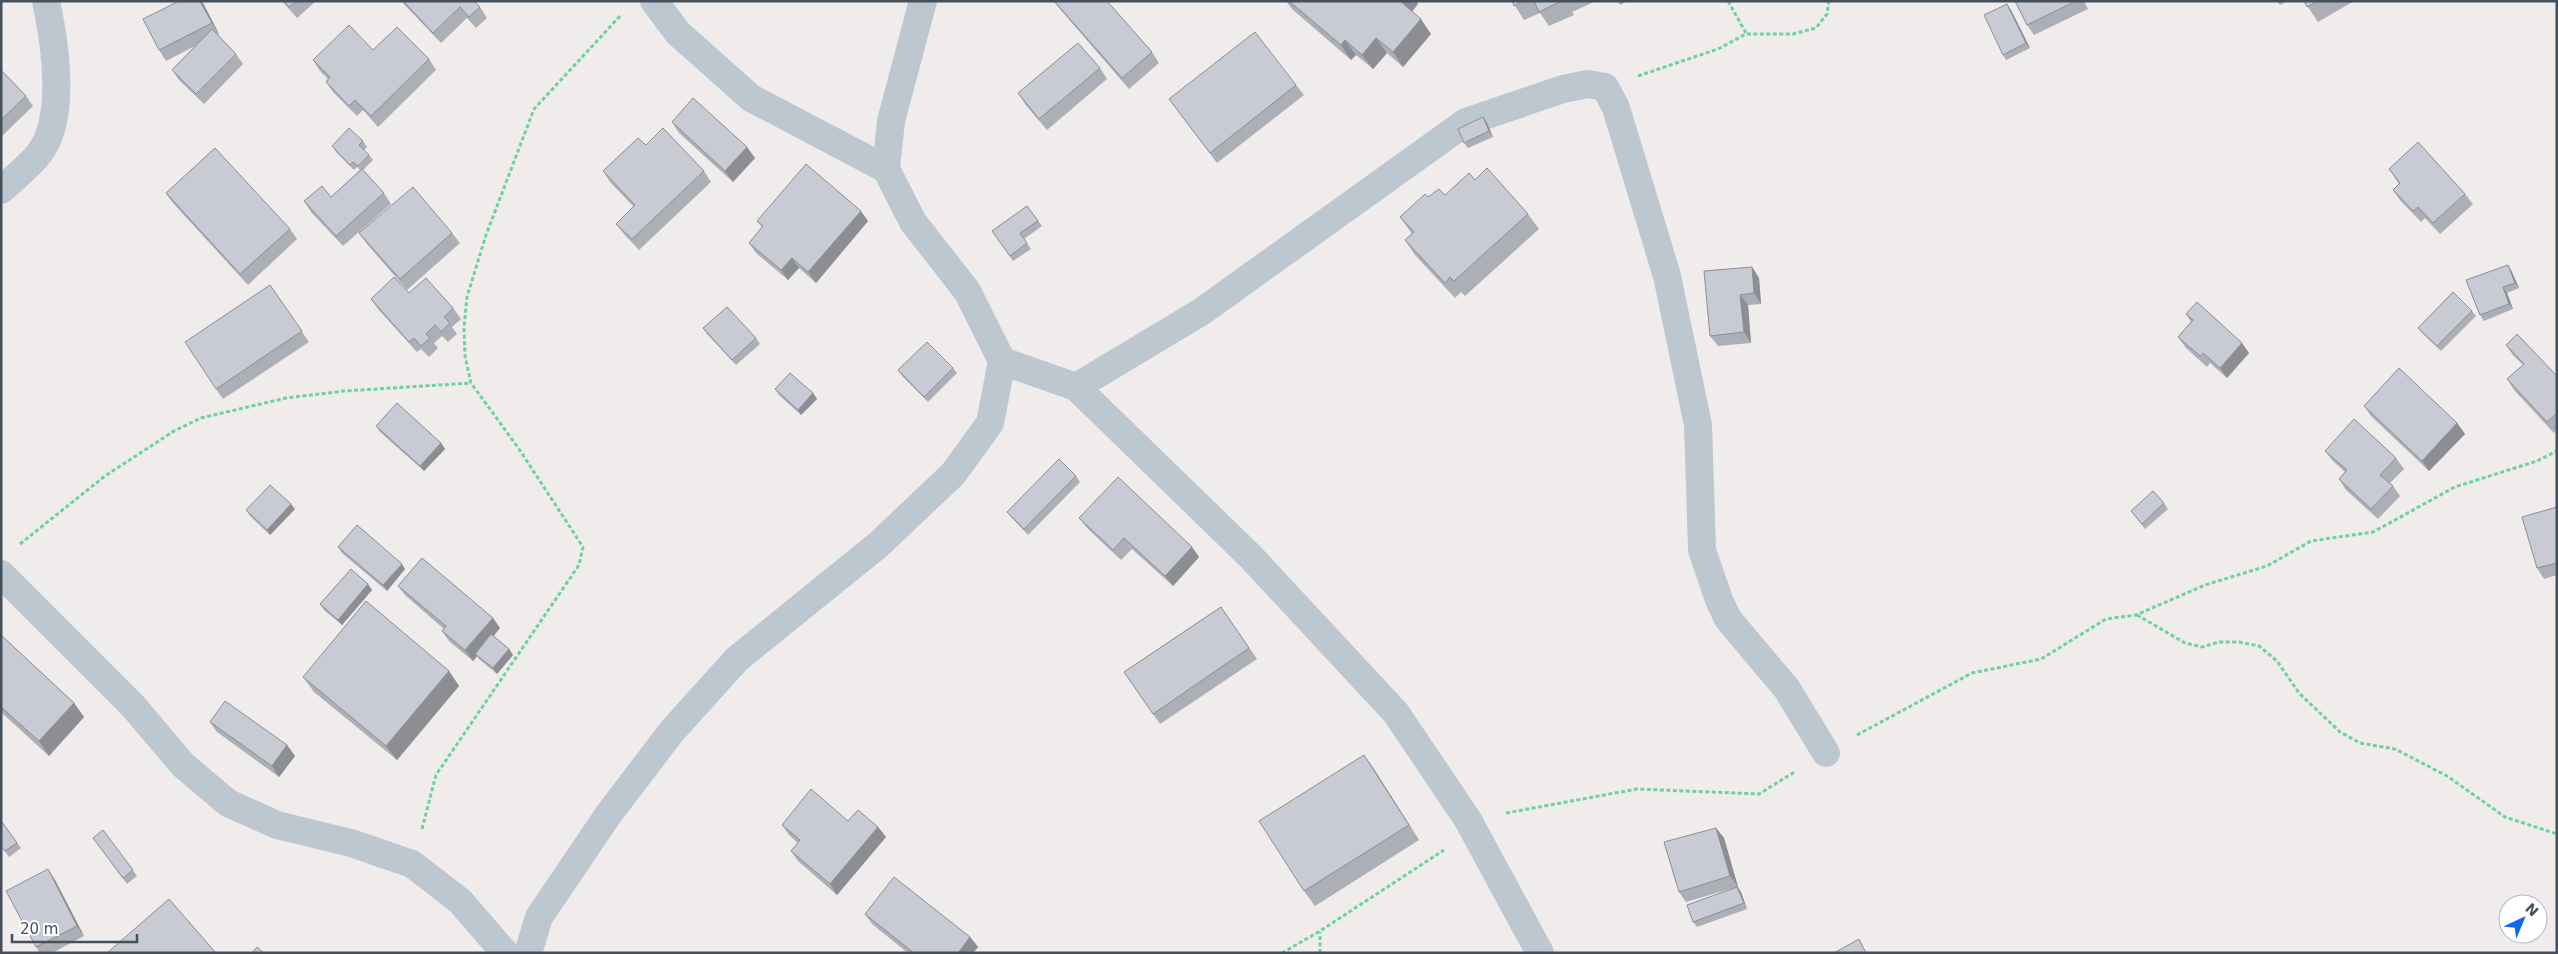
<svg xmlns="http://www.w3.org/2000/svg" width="2558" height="954" font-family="'DejaVu Sans',sans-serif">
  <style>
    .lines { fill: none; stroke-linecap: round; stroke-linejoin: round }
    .path { stroke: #6dd1a2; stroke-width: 3; stroke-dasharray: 4 2.5; stroke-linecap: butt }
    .minor { stroke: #bcc7d0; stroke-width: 28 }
    .wall { fill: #acafb5 }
    .shaded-wall { fill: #8c8e94 }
    .building { fill: #c8cbd3; stroke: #8c8e94 }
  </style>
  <rect width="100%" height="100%" fill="#f0ecec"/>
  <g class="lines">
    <g class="path">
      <polyline points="1728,1 1746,33"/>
      <polyline points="1638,76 1718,49 1746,34 1793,34 1816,28 1827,14 1829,1"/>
      <polyline points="20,544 105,476 174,431 201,418 286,398 344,391 471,383"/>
      <polyline points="2137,615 2185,643 2202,647 2219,642 2239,642 2259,646 2277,661 2299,693 2340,732 2360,743 2395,749 2447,776 2505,817 2557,834"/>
      <polyline points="1857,735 1972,673 2041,659 2106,619 2136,615 2205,585 2267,566 2311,541 2373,532 2455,487 2537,461 2557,451"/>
      <polyline points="1506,813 1637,789 1759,794 1796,771"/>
      <polyline points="422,829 436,775 579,565 583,547 519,449 471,383 465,356 464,328 467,297 486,235 534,109 621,15"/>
      <polyline points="1282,953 1320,931 1444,850"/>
      <polyline points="1320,953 1320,932"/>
    </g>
    <g class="minor">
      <polyline points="654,1 678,33 751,98 886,169"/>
      <path d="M1 190C13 179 27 168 38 155 67 120 55 43 46 1"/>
      <polyline points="1002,361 1076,387 1250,556 1396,713 1468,820 1540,953"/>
      <polyline points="1076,387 1201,312 1466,122 1563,89 1588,84 1605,87 1616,108 1667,276 1698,425 1702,550 1719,600 1728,619 1787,689 1826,753"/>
      <polyline points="1,574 133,706 183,765 228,803 277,825 351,843 412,864 460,901 505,953"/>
      <polyline points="528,953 539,917 608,815 672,731 737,659 878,545 953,474 990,423 1002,361 967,291 913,222 886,169 891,121 923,1"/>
    </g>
  </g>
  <g class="wall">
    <polygon points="282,1 316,1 297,18"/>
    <polygon points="401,1 474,1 480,7 487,18 476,28 467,18 441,43"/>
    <polygon points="1054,1 1107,1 1152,52 1159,63 1129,89 1059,8"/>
    <polygon points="1286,1 1416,1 1418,4 1412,12 1431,34 1403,67 1387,53 1373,69 1356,55 1351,60 1292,9"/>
    <polygon points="1512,1 1596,1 1572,12 1574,15 1549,26 1540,13 1524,20"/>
    <polygon points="1617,1 1628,1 1620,5"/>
    <polygon points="2015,1 2084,1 2088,9 2034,35 2027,25"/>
    <polygon points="2277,1 2287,1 2280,5"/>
    <polygon points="2304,1 2354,1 2318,22"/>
    <polygon points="203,3 219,34 217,35 236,54 243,64 204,104 179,80 172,70 195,46 166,61 159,50"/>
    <polygon points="2011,10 2030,48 2006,60 2003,55"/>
    <polygon points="373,50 429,59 436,70 378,127 363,110 357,116 333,92 326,82 328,79 320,71 313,60"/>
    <polygon points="1100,68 1107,79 1047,130 1025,104 1018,93"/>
    <polygon points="1,70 26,96 33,106 1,137"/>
    <polygon points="1296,85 1304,95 1217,163 1169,99"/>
    <polygon points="672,122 755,158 733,182 679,133"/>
    <polygon points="1487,123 1493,137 1468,148 1464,143"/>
    <polygon points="363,141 367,147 364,150 369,155 373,160 363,170 384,193 391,204 343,246 311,212 304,201 331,197 360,170 357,167 354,170 336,152 332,146"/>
    <polygon points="646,145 704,171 711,182 639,250 624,234 616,224 634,207 610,182 603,171"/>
    <polygon points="2389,169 2465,194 2473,204 2440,234 2425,218 2421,222 2400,200 2393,190 2399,184"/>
    <polygon points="1475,180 1528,214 1539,229 1465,296 1461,292 1455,298 1415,255 1405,240 1412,234 1400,217 1428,197 1445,195"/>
    <polygon points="166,193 290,229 297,239 248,285 173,203"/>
    <polygon points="1027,206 1042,226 1024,239 1031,249 1013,261 992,231"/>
    <polygon points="757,221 868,221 816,283 799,268 788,280 756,253 749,243 762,227"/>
    <polygon points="359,233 452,233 460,243 407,290 367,244"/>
    <polygon points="1752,267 1759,278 1761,304 1748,305 1751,343 1718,346 1710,336"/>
    <polygon points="2511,270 2519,288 2507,293 2513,309 2484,321 2480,315"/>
    <polygon points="270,285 309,342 223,399 216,389"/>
    <polygon points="409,293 453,308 461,319 452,327 457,334 448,342 442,336 434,343 438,348 429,357 421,349 417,352 378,309 371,299"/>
    <polygon points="2472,311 2476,316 2441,351 2422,333 2418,328"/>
    <polygon points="2186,314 2249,353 2227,378 2210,363 2207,367 2186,348 2178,337 2191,322"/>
    <polygon points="703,328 756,338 760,344 736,365 707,334"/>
    <polygon points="2506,345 2557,376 2557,430 2554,433 2514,390 2507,379 2523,365 2513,355"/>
    <polygon points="953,368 957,373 928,402 902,376 898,370"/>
    <polygon points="775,389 813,393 817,399 801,415 779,395"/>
    <polygon points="2364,406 2457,423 2465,434 2429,471 2371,416"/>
    <polygon points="376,426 441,443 445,449 424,471 380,432"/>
    <polygon points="2325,451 2396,458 2404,469 2390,483 2393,486 2400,496 2378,519 2346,490 2339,479 2345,472 2333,461"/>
    <polygon points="1076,476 1080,482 1028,535 1011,517 1007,512"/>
    <polygon points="2164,503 2168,509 2145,529 2131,511"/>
    <polygon points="2557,507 2557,575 2544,579 2537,568"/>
    <polygon points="295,509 270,535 250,516 246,510"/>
    <polygon points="1079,518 1192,547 1199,557 1173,586 1132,549 1121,560 1087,528"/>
    <polygon points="338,547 405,569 387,591 342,553"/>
    <polygon points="398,586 493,618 500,628 494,636 509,649 513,655 497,674 479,659 477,656 473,661 449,641 442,631 444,629 406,596"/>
    <polygon points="372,590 342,625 324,610 320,604"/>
    <polygon points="1221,607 1257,659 1160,724 1124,672"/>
    <polygon points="1,635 74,703 84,717 49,756 1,712"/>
    <polygon points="449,671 459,686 397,760 314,692 303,677"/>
    <polygon points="210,722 287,745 295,756 279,777 217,732"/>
    <polygon points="1364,755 1419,840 1315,906 1304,891"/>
    <polygon points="848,821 878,827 886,837 837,895 798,861 791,851 798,843 789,835 782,825"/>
    <polygon points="2,822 21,848 9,857 1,846"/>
    <polygon points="1716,828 1724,838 1738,887 1741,892 1747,909 1697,927 1693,922 1733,888 1686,902 1679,892"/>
    <polygon points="103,830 137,876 127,884 93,838"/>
    <polygon points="55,880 84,936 52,953 40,953 36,947"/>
    <polygon points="865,914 970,937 978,947 973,953 908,953 872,924"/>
  </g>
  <g class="shaded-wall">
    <polygon points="200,1 202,1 203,3 219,34 212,23"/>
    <polygon points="1399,1 1416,1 1418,4 1409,15"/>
    <polygon points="2007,4 2011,10 2030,48 2026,43"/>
    <polygon points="1421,19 1431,34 1403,67 1393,52"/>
    <polygon points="1376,38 1387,53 1373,69 1362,55"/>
    <polygon points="1345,40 1356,55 1351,60 1341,45"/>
    <polygon points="1483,117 1487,123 1493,137 1489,131"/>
    <polygon points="747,147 755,158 733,182 725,171"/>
    <polygon points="861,211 868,221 816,283 808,272"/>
    <polygon points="792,258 799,268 788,280 781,270"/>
    <polygon points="2508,265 2511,270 2519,288 2515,283"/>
    <polygon points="1752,267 1759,278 1761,304 1754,293"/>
    <polygon points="2503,287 2507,293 2513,309 2509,304"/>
    <polygon points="1740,295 1748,305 1751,343 1744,332"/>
    <polygon points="2242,343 2249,353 2227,378 2220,368"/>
    <polygon points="813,393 817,399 801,415 798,410"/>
    <polygon points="2457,423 2465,434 2429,471 2422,461"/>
    <polygon points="441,443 445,449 424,471 420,466"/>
    <polygon points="291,504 295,509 270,535 267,530"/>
    <polygon points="1192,547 1199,557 1173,586 1165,576"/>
    <polygon points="402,564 405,569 387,591 383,585"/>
    <polygon points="368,584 372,590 342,625 338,620"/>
    <polygon points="493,618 500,628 477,655 475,654 477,656 473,661 465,650"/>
    <polygon points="509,649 513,655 497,674 493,668"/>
    <polygon points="449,671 459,686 397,760 386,746"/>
    <polygon points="74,703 84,717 49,756 39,741"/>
    <polygon points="287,745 295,756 279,777 272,766"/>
    <polygon points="1364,755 1374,769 1419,840 1409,825"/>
    <polygon points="878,827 886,837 837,895 830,884"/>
    <polygon points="1716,828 1724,838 1738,887 1730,876"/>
    <polygon points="48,869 55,880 84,936 77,926"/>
    <polygon points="1737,887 1741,892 1747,909 1744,903"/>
    <polygon points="970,937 978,947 973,953 958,953"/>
  </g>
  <g class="building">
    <polygon points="179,1 200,1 212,23 159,50 143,19"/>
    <polygon points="284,1 297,1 289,7"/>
    <polygon points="403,1 474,1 480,7 469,17 460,7 433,33"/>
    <polygon points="1054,1 1107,1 1152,52 1122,78"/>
    <polygon points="1289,1 1400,1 1421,19 1393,52 1376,38 1362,55 1345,40 1341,45"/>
    <polygon points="1512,1 1523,1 1514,6"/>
    <polygon points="1534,1 1561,1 1539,12"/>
    <polygon points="2015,1 2076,1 2027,25"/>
    <polygon points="2304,1 2318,1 2307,7"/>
    <polygon points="2007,4 2026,43 2003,55 1984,15"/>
    <polygon points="349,25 373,50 397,27 429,59 371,116 355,100 349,106 326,82 330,77 313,60"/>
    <polygon points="212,29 236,54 196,94 172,70"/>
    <polygon points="1255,32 1296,85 1210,153 1169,99"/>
    <polygon points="1078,43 1100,68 1039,119 1018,93"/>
    <polygon points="1,70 26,96 1,120"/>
    <polygon points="693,98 747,147 725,171 672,122"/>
    <polygon points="1483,117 1489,131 1464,143 1458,129"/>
    <polygon points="349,128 363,141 359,145 369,155 358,166 353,162 350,165 332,146"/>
    <polygon points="663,128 704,171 632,239 616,224 635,205 603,171 638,138 646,145"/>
    <polygon points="2418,142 2465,194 2433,223 2418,207 2413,211 2393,190 2400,183 2389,169"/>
    <polygon points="215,148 290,229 240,274 166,193"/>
    <polygon points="806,164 861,211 808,272 792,258 781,270 749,243 763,226 757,221"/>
    <polygon points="1487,168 1528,214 1454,281 1450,277 1445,283 1405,240 1414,232 1400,217 1425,194 1428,197 1439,189 1445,195 1469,173 1475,180"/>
    <polygon points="362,169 384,193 336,236 304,201 322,186 331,197"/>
    <polygon points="413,187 452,233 400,279 359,233"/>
    <polygon points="1027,206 1038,221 1020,233 1027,243 1010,256 992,231"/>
    <polygon points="2508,265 2515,283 2503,287 2509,304 2480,315 2466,280"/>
    <polygon points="1752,267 1754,293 1740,295 1744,332 1710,336 1704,271"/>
    <polygon points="394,277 409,293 426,278 453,308 444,317 450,323 441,332 435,325 426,334 430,338 421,346 414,338 409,342 371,299"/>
    <polygon points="270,285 302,331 216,389 185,342"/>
    <polygon points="2453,292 2472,311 2437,346 2418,328"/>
    <polygon points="2197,302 2242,343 2220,368 2203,353 2200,356 2178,337 2193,320 2186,314"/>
    <polygon points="727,307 756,338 732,360 703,328"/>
    <polygon points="2517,334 2557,376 2557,413 2547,422 2507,379 2524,364 2506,345"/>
    <polygon points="927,342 953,368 924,397 898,370"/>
    <polygon points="2399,368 2457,423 2422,461 2364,406"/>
    <polygon points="790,373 813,393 798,410 775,389"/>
    <polygon points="397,403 441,443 420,466 376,426"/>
    <polygon points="2354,419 2396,458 2380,475 2393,486 2371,509 2339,479 2347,470 2325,451"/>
    <polygon points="1059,459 1076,476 1024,529 1007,512"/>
    <polygon points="1118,477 1192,547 1165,576 1124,538 1113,550 1079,518"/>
    <polygon points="270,485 291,504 267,530 246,510"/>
    <polygon points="2153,491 2164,503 2142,524 2131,511"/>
    <polygon points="2557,507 2557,563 2537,568 2522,517"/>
    <polygon points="357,525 402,564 383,585 338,547"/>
    <polygon points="422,558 493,618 465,650 442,631 446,626 398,586"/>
    <polygon points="351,569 368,584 338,620 320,604"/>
    <polygon points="366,601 449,671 386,746 303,677"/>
    <polygon points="1221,607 1249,648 1153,714 1124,672"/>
    <polygon points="491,634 509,649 493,668 475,654"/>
    <polygon points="1,635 74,703 39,741 1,707"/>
    <polygon points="225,701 287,745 272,766 210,722"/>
    <polygon points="1364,755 1409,825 1304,891 1259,821"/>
    <polygon points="811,789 848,821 858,810 878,827 830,884 791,851 800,840 782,825"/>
    <polygon points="2,822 17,843 5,851 1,846 1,823"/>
    <polygon points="1716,828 1730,876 1679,892 1664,842"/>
    <polygon points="103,830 133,870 123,878 93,838"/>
    <polygon points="48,869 77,926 36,947 6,891"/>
    <polygon points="894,877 970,937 958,953 914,953 865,914"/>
    <polygon points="1737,887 1744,903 1693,922 1687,905"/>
    <polygon points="169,899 216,953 107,953"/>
    <polygon points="1859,939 1866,953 1834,953"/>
    <polygon points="257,947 264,953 252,953"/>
  </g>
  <rect width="2558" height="954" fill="none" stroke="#44505b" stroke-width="5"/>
  <g transform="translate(2523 919) rotate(44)"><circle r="24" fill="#ffffff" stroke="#b4b9bd"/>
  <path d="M0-4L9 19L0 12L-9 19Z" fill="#0e69e8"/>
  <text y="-8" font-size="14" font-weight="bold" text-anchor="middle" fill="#44505b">N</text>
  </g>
  <path d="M12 934v8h125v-8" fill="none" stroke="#44505b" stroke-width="2.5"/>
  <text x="20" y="934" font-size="15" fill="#44505b" stroke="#ffffff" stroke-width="4" paint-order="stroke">20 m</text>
</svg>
